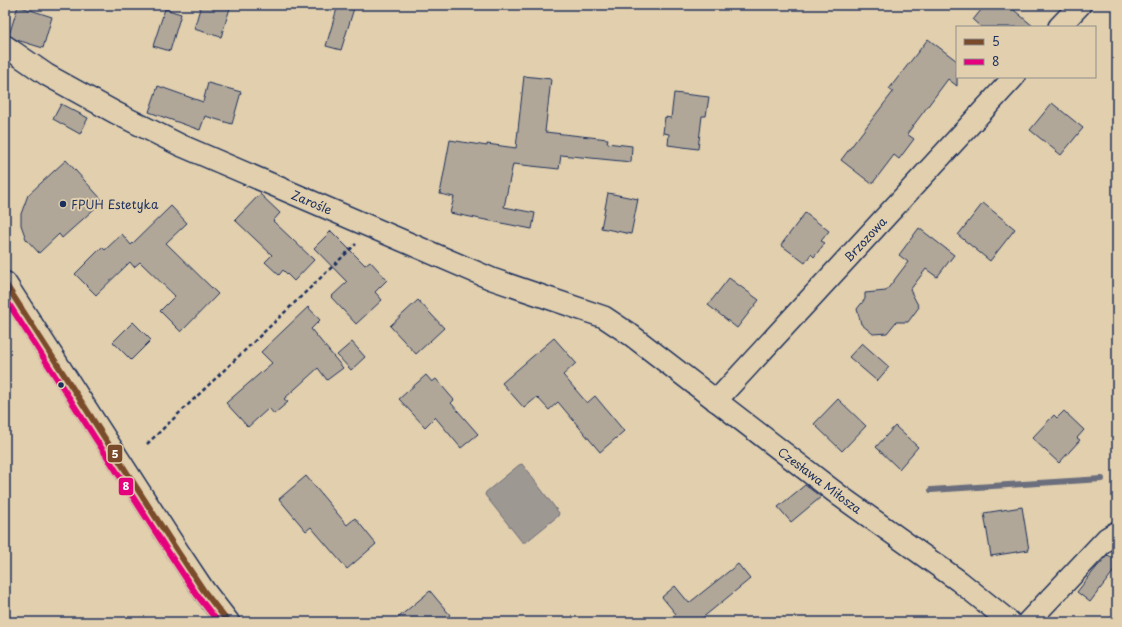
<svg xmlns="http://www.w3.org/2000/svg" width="1122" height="627" font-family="'Playpen Sans',sans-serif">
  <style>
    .water { fill: #9e9892; stroke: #6a6e7d }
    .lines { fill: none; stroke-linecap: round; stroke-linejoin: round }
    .stream { stroke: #6a6e7d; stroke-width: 6 }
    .building { fill: #b0a799; stroke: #1b2f5e }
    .minor-casing { stroke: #1b2f5e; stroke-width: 24 }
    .major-casing { stroke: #1b2f5e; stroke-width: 25 }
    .path { stroke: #1b2f5e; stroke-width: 2.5; stroke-dasharray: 4 3; stroke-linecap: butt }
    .minor { stroke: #e1cfad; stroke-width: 21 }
    .major { stroke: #e1cfad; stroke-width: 22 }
    .bus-1-casing { stroke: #e1cfad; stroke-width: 9 }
    .bus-2-casing { stroke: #e1cfad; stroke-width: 9 }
    .bus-1 { stroke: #7a4b2a; stroke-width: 6 }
    .bus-2 { stroke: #e5007d; stroke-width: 6 }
    .poi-dot { fill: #1b2f5e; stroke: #e1cfad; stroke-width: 1.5 }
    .labels { text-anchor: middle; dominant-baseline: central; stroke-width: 4; stroke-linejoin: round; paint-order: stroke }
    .street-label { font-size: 12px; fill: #1b2f5e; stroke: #e1cfad }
    .poi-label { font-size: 12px; fill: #1b2f5e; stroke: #e1cfad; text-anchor: start }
    .line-badge { stroke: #e1cfad; stroke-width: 1.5 }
    .badge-label { font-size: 11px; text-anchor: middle; font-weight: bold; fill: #fff }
  </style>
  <rect width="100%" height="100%" fill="#e1cfad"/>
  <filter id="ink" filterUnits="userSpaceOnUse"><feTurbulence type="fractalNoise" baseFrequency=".025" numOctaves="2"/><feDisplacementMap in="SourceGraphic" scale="8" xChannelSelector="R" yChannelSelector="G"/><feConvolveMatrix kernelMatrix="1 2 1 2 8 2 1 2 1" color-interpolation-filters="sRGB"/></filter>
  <g filter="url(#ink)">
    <polygon class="water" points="522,464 559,513 558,516 526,542 522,542 485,495 486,492 519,465"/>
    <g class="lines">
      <polyline class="stream" points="931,490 1102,479"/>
    </g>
    <g class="building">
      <polygon points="201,5 231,5 221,37 194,29"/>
      <polygon points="338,5 355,5 341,50 326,46"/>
      <polygon points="985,5 1008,5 1034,27 981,27 973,20"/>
      <polygon points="18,6 52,17 43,48 17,40 9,35"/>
      <polygon points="165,9 181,14 170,51 153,46"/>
      <polygon points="928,39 957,61 957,86 948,79 907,134 914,139 899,159 894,155 872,184 841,160 893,92 889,89"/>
      <polygon points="524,76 551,79 545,132 608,139 607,143 632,146 631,162 561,155 559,169 513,164 504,207 535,213 532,229 450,213 454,197 440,194 450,140 487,146 487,144 516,148"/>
      <polygon points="208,83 241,92 232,124 205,116 200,130 149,112 158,86 203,102"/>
      <polygon points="674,93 709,97 706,116 702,116 698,149 668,145 669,134 663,133 665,117 671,118"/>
      <polygon points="1052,103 1083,128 1061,155 1030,130"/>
      <polygon points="61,104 88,118 80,134 53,119"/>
      <polygon points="66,160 103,201 62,238 59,234 39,253 26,239 21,225 21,214 28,195"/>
      <polygon points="608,193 638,199 631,234 601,228"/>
      <polygon points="260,194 280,213 273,221 314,260 294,281 283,270 279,275 265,262 272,255 235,220"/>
      <polygon points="983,203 1015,229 990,261 958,235"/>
      <polygon points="171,206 187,223 166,243 218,294 181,332 160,311 175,296 140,262 134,267 130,262 96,295 75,274 102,247 105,250 122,234 131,245"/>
      <polygon points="805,213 829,231 821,241 825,243 814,257 811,254 805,263 781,245"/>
      <polygon points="919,228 954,255 937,277 926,269 910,290 919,307 908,322 896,322 887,333 873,334 861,324 857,309 865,299 865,293 886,291 908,262 899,255"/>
      <polygon points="331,231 365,265 370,261 387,280 375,292 382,300 356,324 331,297 347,282 314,248"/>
      <polygon points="729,278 759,300 737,328 708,305"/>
      <polygon points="418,300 444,328 416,354 390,326"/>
      <polygon points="308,307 320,320 311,329 343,368 327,380 318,368 284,399 288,402 274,414 269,408 248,427 226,403 272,363 261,352"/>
      <polygon points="133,322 151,340 131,360 113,342"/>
      <polygon points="554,338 576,363 563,375 587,403 595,396 624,431 600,452 558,402 549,410 537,397 524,408 502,383"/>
      <polygon points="352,342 365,357 351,370 337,355"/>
      <polygon points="862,343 889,367 877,381 849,357"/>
      <polygon points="426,375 432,382 436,379 454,400 451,403 478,434 461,448 435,417 425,427 399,399"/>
      <polygon points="838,399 866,426 842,451 814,424"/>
      <polygon points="1064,411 1084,430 1077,438 1080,440 1059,463 1032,438 1054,415 1057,418"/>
      <polygon points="895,426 918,447 899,469 876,447"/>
      <polygon points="306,476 347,525 355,518 376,544 347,569 311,527 306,531 279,499"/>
      <polygon points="805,485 821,497 791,522 778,507"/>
      <polygon points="1022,507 1029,550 991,556 984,513"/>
      <polygon points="1108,555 1117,561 1117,567 1090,602 1077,592 1096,568"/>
      <polygon points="738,564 750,579 701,619 704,622 666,622 676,614 662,597 675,586 689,603"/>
      <polygon points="430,591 450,615 442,622 393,622"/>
    </g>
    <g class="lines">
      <defs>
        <g id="minor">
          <polyline points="1059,27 1080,5"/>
          <polyline points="5,46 47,75 116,113 180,145 492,279 604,317 631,335 840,496 959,581 1010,622"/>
          <polyline points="716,401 1014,77"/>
          <polyline points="1028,622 1107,538 1117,532"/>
        </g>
        <polyline id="major" points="5,283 178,552 204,591 228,622"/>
      </defs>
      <use href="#minor" class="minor-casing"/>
      <use href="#major" class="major-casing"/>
      <polyline class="path" points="147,444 356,244"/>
      <use href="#minor" class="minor"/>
      <use href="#major" class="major"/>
      <defs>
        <polyline id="bus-1" points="5,283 178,552 204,591 228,622"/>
        <polyline id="bus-2" points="5,298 171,556 197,595 218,622"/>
      </defs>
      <use href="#bus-1" class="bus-1-casing"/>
      <use href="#bus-2" class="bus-2-casing"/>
      <use href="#bus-1" class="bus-1"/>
      <use href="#bus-2" class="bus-2"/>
    </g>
  </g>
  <g class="poi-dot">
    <circle cx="63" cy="204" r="4"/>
    <circle cx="61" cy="385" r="3.5"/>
  </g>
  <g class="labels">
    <g class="street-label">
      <text transform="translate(312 202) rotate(23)">Zarośle</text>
      <text transform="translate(865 239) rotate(-47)">Brzozowa</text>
      <text transform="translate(820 480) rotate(37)">Czesława Miłosza</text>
    </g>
    <g class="poi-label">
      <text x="71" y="204">FPUH Estetyka</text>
    </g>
  </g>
  <g class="line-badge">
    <rect x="107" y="444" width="16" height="19" rx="4" fill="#7a4b2a"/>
    <rect x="118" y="477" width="16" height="19" rx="4" fill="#e5007d"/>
  </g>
  <g class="badge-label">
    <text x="115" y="458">5</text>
    <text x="126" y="490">8</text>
  </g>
  <rect width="1122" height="627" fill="none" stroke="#e1cfad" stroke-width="20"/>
  <rect x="10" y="10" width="1102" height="607" fill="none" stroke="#1b2f5e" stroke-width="1.5" filter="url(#ink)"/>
  <rect x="956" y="26" width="140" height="52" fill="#e1cfad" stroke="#928f8d"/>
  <rect x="964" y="39" width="20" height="6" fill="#7a4b2a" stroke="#928f8d"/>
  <text x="992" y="46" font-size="12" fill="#1b2f5e">5</text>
  <rect x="964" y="59" width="20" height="6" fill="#e5007d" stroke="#928f8d"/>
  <text x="992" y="66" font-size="12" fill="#1b2f5e">8</text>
</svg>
